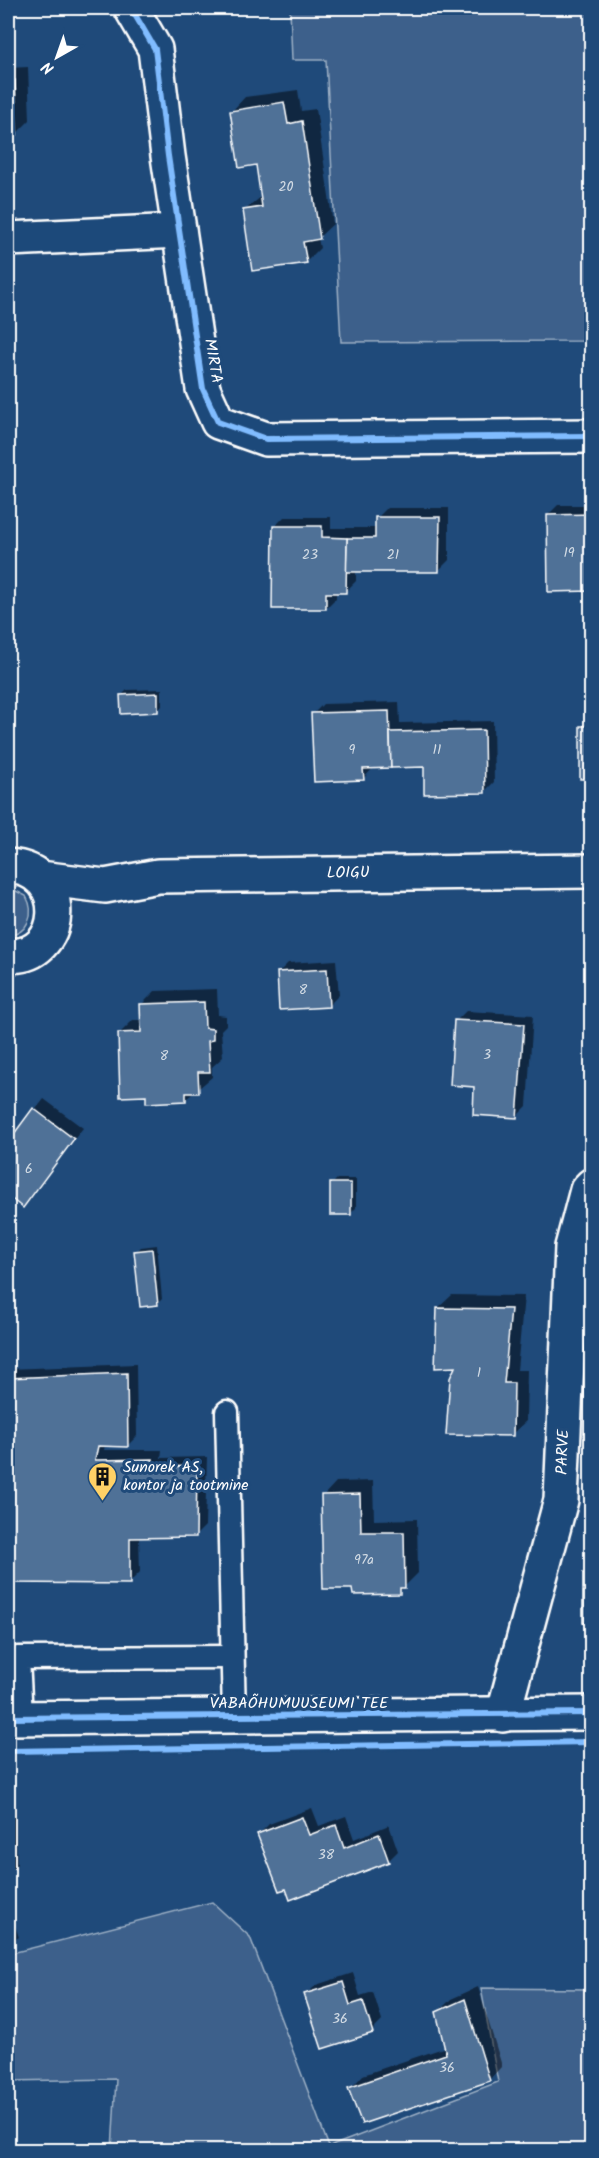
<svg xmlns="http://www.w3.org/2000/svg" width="599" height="2158" font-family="Kalam,sans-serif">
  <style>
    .green { fill: #3c618b; stroke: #9eb0c5; stroke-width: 1.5 }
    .shadow { fill: #0007 }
    .building { fill: #507197; stroke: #fff; stroke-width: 1.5 }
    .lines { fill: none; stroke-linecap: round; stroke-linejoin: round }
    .lane-casing { stroke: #fff; stroke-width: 27 }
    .street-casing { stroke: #fff; stroke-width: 38 }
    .secondary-casing { stroke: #fff; stroke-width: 38 }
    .lane { stroke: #1f4a7a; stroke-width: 22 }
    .street { stroke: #1f4a7a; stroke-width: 33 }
    .secondary { stroke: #1f4a7a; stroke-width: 33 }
    .cycleway-casing { stroke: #1f4a7a; stroke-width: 10 }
    .cycleway { stroke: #80bcff; stroke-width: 6 }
    .labels { text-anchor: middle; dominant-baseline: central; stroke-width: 6; stroke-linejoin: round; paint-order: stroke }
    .number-label { font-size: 14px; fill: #d3dce5 }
    .street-label { font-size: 16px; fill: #fff; stroke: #1f4a7a }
    .poi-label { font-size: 16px; fill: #fff; stroke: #1f4a7a; text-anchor: start }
  </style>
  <rect width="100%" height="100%" fill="#1f4a7a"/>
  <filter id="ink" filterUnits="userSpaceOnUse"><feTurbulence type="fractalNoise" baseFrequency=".0167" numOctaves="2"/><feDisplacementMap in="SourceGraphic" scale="12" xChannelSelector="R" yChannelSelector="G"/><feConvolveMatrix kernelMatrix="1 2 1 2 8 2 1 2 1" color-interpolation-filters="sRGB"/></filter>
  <g filter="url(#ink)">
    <g class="green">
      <polygon points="290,8 591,8 591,341 341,342 326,60 292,60"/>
      <path d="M8 887 26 896C36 914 28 933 8 936Z"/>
      <polygon points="212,1902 250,1937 329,2147 498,2082 481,1988 591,1989 591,2150 112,2150 116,2079 8,2081 8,1954"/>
    </g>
    <g class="shadow">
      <polygon points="28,67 30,120 17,133 8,134 8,68"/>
      <polygon points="298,90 301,111 316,109 333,224 318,238 320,248 306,262 244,211 262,196 257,163 232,111 245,97"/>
      <polygon points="558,505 592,505 592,589 548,515"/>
      <polygon points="387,508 449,508 449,560 439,570 356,570 356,581 346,591 336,591 336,598 326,608 274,527 284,517 331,517 331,528 376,528 377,518"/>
      <polygon points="162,689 162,706 157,711 122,695 127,690"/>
      <polygon points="399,702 400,723 493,721 494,782 484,792 425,766 373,768 363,779 313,714 323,704"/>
      <polygon points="591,717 592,717 592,778 581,727"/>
      <polygon points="336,960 339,995 329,1005 278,973 288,963"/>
      <polygon points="217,989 218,1015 226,1016 226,1025 221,1030 223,1057 212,1067 212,1077 185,1100 148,1095 119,1034 133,1020 142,1020 142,1004 155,991"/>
      <polygon points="466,1011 533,1015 527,1106 517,1116 476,1085 456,1021"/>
      <polygon points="44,1099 83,1128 23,1206 8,1195 8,1144"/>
      <polygon points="337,1179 356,1179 356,1208 351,1213 332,1184"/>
      <polygon points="157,1245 162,1299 157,1304 136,1252 141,1247"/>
      <polygon points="452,1295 524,1296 517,1370 527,1370 526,1421 512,1434 438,1308"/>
      <polygon points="136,1364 137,1436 127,1446 105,1445 104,1450 162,1450 161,1458 207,1457 205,1526 195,1536 139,1536 140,1572 130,1582 8,1581 8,1369"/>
      <polygon points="373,1481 374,1520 417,1519 418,1573 399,1592 323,1496 336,1482"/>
      <polygon points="589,1569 592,1569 592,1621 584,1574"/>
      <polygon points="8,1803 15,1803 17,1864 8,1874"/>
      <polygon points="312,1808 319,1826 346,1816 354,1839 389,1825 398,1851 388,1861 259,1834 269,1824"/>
      <polygon points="15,1926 19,1937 8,1944 8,1929"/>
      <polygon points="353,1973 360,1996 373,1992 382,2021 372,2031 306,1995 316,1985"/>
      <polygon points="478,1987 502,2066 489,2080 350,2089 363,2075 446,2047 438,2012 451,1999"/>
    </g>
    <g class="building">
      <polygon points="8,80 15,80 17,135 8,135"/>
      <polygon points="284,102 288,124 302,121 320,239 303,242 307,263 252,271 243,210 262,207 256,165 239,168 230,111"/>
      <polygon points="592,514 592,591 548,592 547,515"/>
      <polygon points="375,517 440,517 439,572 346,572 347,538 375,538"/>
      <polygon points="273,526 322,526 322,537 347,538 346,593 326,593 326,609 272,609"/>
      <polygon points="158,693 158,712 121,714 120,695"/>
      <polygon points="389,711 391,768 363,769 364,780 314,782 311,713"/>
      <rect x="580" y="726" width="12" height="53"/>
      <polygon points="484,730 485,793 424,794 424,767 391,768 390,732"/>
      <polygon points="327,969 329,1007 279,1010 277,972"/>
      <polygon points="204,1002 205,1028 213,1029 213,1040 208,1041 210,1072 198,1072 199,1093 186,1093 186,1101 146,1103 146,1096 120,1097 118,1033 141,1032 140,1004"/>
      <polygon points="454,1020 524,1024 517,1118 473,1115 474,1087 450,1085"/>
      <polygon points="33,1108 74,1139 23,1208 8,1196 8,1142"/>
      <rect x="330" y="1183" width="21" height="32"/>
      <polygon points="152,1249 158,1305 140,1307 134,1251"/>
      <polygon points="437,1308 511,1309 504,1383 514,1383 513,1436 446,1435 450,1378 455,1367 435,1368"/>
      <polygon points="127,1373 128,1447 98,1446 95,1460 153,1459 152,1467 197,1466 196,1537 130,1538 130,1584 8,1583 8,1378"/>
      <polygon points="360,1494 361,1532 404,1532 405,1588 400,1588 400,1594 353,1595 352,1589 323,1589 321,1495"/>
      <polygon points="583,1573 592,1574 592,1623 583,1623"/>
      <polygon points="302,1817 309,1835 336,1825 344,1848 379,1834 389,1862 290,1900 286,1889 279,1891 257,1834"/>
      <polygon points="343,1982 350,2005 363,2001 373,2033 322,2049 304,1994"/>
      <polygon points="465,1999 490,2081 362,2124 348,2088 446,2054 436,2012"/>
    </g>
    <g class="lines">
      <defs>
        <g id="lane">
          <polyline points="227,1412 234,1716"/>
          <polyline points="21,1718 18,1658 232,1657"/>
        </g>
        <g id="street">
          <polyline points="131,8 155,49 168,156 203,389 218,422 266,439 592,436"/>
          <polyline points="8,239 179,231"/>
          <path d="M8 866C73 869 65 961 8 955"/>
          <polyline points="40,878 105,886 158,876 592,871"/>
          <polyline points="503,1715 561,1500 572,1247 587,1190 592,1185"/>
        </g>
        <polyline id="secondary" points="8,1718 592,1713"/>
      </defs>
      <use href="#lane" class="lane-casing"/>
      <use href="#street" class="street-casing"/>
      <use href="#secondary" class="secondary-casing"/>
      <use href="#lane" class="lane"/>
      <use href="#street" class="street"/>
      <use href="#secondary" class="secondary"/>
      <defs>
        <g id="cycleway">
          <polyline points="131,8 155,49 168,156 203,389 218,422 266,439 592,436"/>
          <polyline points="8,1718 592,1713"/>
          <polyline points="8,1751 592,1742"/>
        </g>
      </defs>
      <use href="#cycleway" class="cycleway-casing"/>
      <use href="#cycleway" class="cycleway"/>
    </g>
  </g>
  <defs>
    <symbol id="building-pin" viewBox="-11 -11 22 30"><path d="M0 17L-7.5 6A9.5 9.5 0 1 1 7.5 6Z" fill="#ffd166" stroke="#1f4a7a"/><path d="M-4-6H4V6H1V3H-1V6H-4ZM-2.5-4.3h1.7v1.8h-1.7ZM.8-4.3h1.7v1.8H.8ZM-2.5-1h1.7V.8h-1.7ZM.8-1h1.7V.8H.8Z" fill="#111"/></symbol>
  </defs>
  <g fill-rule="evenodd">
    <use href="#building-pin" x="86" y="1460" width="33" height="45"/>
  </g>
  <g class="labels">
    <g class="number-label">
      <text x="286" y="187">20</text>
      <text x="569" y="553">19</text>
      <text x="310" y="555">23</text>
      <text x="393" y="555">21</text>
      <text x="352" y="750">9</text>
      <text x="437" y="750">11</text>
      <text x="303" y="990">8</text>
      <text x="487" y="1055">3</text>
      <text x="164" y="1056">8</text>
      <text x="29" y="1169">6</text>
      <text x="479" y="1373">1</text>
      <text x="364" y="1560">97a</text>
      <text x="326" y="1855">38</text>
      <text x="340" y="2019">36</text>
      <text x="447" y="2068">36</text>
    </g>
    <g class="street-label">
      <text transform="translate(213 361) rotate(80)">MIRTA</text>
      <text transform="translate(348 873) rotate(-1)">LOIGU</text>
      <text transform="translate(563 1452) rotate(-88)">PARVE</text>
      <text x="299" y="1703">VABAÕHUMUUSEUMI TEE</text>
    </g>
    <g class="poi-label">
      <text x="123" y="1467">Sunorek AS,<tspan x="123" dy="18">kontor ja tootmine</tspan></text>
    </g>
  </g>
  <rect width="599" height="2158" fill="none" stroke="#1f4a7a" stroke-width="30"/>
  <rect x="15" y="15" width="569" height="2128" fill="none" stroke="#fff" stroke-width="2" filter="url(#ink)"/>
  <g transform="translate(57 57) rotate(220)" stroke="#1f4a7a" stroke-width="4.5" paint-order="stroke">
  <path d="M0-4.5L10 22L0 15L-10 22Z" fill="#ffffff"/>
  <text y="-9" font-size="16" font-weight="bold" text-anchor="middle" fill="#ffffff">N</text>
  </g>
</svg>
